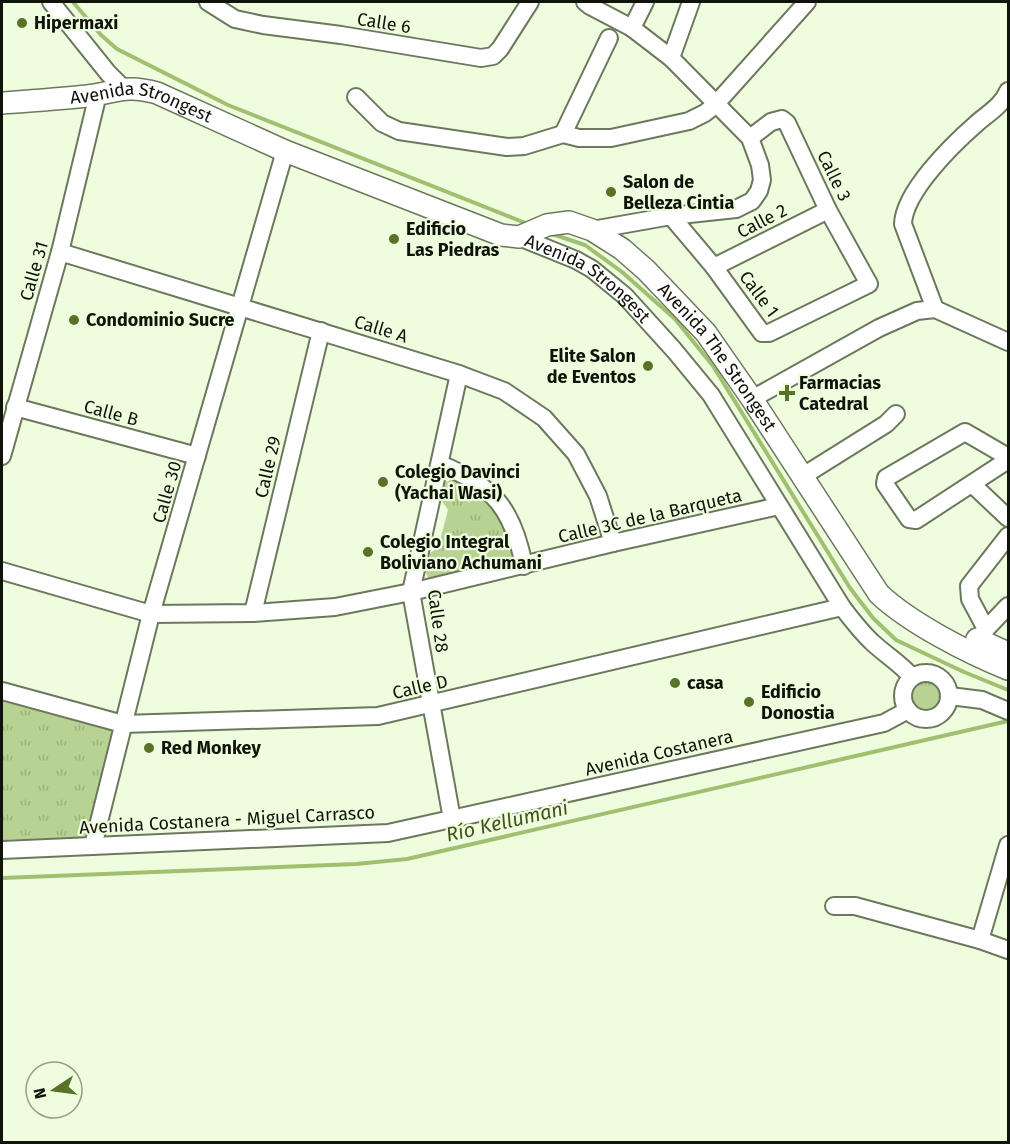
<svg xmlns="http://www.w3.org/2000/svg" width="1010" height="1144" font-family="'Fira Sans',sans-serif">
  <style>
    .grass { fill: url(#grass-tufts) }
    .lines { fill: none; stroke-linecap: round; stroke-linejoin: round }
    .stream { stroke: #a0c070; stroke-width: 4 }
    .minor-casing { stroke: #6c785d; stroke-width: 20 }
    .major-casing { stroke: #6c785d; stroke-width: 24 }
    .minor { stroke: #fff; stroke-width: 16 }
    .major { stroke: #fff; stroke-width: 21 }
    .poi-dot { fill: #587327; stroke: #effddf; stroke-width: 2 }
    .labels { text-anchor: middle; dominant-baseline: central; stroke-width: 4.5; stroke-linejoin: round; paint-order: stroke }
    .poi-label { font-size: 18px; font-weight: bold; fill: #0f1309; stroke: #effddf; text-anchor: start }
    .street-label { font-size: 18px; fill: #0f1309; stroke: #effddf }
    .water-label { font-size: 20px; font-style: italic; fill: #3f531b; stroke: #effddf }
  </style>
  <defs>
    <pattern id="grass-tufts" width="24" height="20" patternUnits="userSpaceOnUse" patternTransform="scale(1.5)"><rect width="24" height="20" fill="#b7d292"/><path d="M3 7l-1-3M5 7V3M7 7l1-3M15 17l-1-3M17 17v-4M19 17l1-3" fill="none" stroke="#9cb37d"/></pattern>
  </defs>
  <rect width="100%" height="100%" fill="#effddf"/>
  <g class="grass">
    <path d="M454 478C465 485 481 492 490 501 500 513 517 548 510 562L429 580 424 568 428 554 438 548 448 510 440 498 442 484Z"/>
    <circle cx="926" cy="697" r="17"/>
    <polygon points="2,696 111,727 114,732 88,833 83,837 2,840"/>
  </g>
  <g class="lines">
    <g class="stream">
      <polyline points="73,2 101,35 117,49 228,105 528,224"/>
      <polyline points="552,234 585,245 622,272 675,319 713,366 850,588 873,618 896,640 964,672 1008,690"/>
      <polyline points="2,878 356,864 407,859 1008,721"/>
    </g>
    <defs>
      <g id="minor">
        <polyline points="51,2 108,73 123,88"/>
        <polyline points="208,2 235,19 263,25 341,35 481,58 493,56 500,49 530,2"/>
        <polyline points="585,2 590,6 632,28 671,58 750,138 760,165 762,180 759,191 752,201 736,209 671,216 592,230"/>
        <polyline points="632,28 645,2"/>
        <polyline points="671,58 691,2"/>
        <polyline points="356,97 382,123 399,131 507,147 524,146 563,134 579,138 611,138 689,121 705,113 715,105 807,2"/>
        <polyline points="563,134 609,38"/>
        <polyline points="671,216 714,267 762,333 769,333 869,284 828,210 787,123 782,119 771,122 750,138"/>
        <path id="s1" d="M519 237 576 260 592 269 625 296 674 350 711 395 842 607C852 620 861 632 873 643 886 655 901 664 912 677"/>
        <polyline points="60,252 459,374 504,391 544,418 576,454 598,496 613,543"/>
        <polyline points="714,267 828,210"/>
        <path d="M935 309 903 224C904 192 952 145 976 124 987 114 1002 106 1008 91"/>
        <polyline points="752,399 879,328 917,311 935,309 1008,342"/>
        <polyline points="15,407 197,456"/>
        <polyline points="2,456 60,252 98,94"/>
        <polyline points="1008,457 965,432 886,478 885,484 909,519 916,520 1008,460"/>
        <path d="M440 464C494 486 513 509 524 566"/>
        <polyline points="803,476 886,424 896,414"/>
        <polyline points="972,484 1008,518"/>
        <polyline points="2,571 151,614 253,613 335,607 411,592 613,543 779,506"/>
        <polyline points="253,613 321,331"/>
        <polyline points="986,629 1008,606"/>
        <polyline points="981,641 986,629 970,599 969,586 1008,536"/>
        <circle cx="926" cy="696" r="23"/>
        <polyline points="2,691 123,724 378,716 842,607"/>
        <polyline points="950,696 982,700 1008,711"/>
        <polyline points="452,819 411,592 459,374"/>
        <polyline points="93,846 151,614 285,151"/>
        <polyline points="2,850 388,833 884,723 908,710"/>
        <polyline points="834,906 855,906 980,940 1008,950"/>
        <polyline points="980,940 1008,845"/>
      </g>
      <g id="major">
        <path id="s2" d="M2 103C30 101 59 99 87 96 117 92 126 84 157 93L285 151 501 235 519 237 547 225 569 222 592 230 622 249 646 270 706 333 752 399 879 594C910 623 968 653 1008 669"/>
        <polyline points="977,639 1008,653"/>
      </g>
    </defs>
    <use href="#minor" class="minor-casing"/>
    <use href="#major" class="major-casing"/>
    <use href="#minor" class="minor"/>
    <use href="#major" class="major"/>
  </g>
  <g class="poi-dot">
    <circle cx="22" cy="23" r="6"/>
    <circle cx="611" cy="192" r="6"/>
    <circle cx="394" cy="239" r="6"/>
    <circle cx="74" cy="320" r="6"/>
    <circle cx="648" cy="366" r="6"/>
    <path d="M784 384h6v6h6v6h-6v6h-6v-6h-6v-6h6z"/>
    <circle cx="383" cy="482" r="6"/>
    <circle cx="368" cy="552" r="6"/>
    <circle cx="675" cy="683" r="6"/>
    <circle cx="749" cy="702" r="6"/>
    <circle cx="149" cy="748" r="6"/>
  </g>
  <g class="labels">
    <g class="poi-label">
      <text x="34" y="23">Hipermaxi</text>
      <text x="623" y="182">Salon de<tspan x="623" dy="21">Belleza Cintia</tspan></text>
      <text x="406" y="229">Edificio<tspan x="406" dy="21">Las Piedras</tspan></text>
      <text x="86" y="320">Condominio Sucre</text>
      <text x="636" y="356" text-anchor="end">Elite Salon<tspan x="636" dy="21">de Eventos</tspan></text>
      <text x="799" y="383">Farmacias<tspan x="799" dy="21">Catedral</tspan></text>
      <text x="395" y="472">Colegio Davinci<tspan x="395" dy="21">(Yachai Wasi)</tspan></text>
      <text x="380" y="542">Colegio Integral<tspan x="380" dy="21">Boliviano Achumani</tspan></text>
      <text x="687" y="683">casa</text>
      <text x="761" y="692">Edificio<tspan x="761" dy="21">Donostia</tspan></text>
      <text x="161" y="748">Red Monkey</text>
    </g>
    <g class="street-label">
      <text transform="translate(384 23) rotate(9)">Calle 6</text>
      <text stroke="none"><textPath href="#s2" startOffset="142">Avenida Strongest</textPath></text>
      <text transform="translate(834 176) rotate(64)">Calle 3</text>
      <text transform="translate(762 221) rotate(-27)">Calle 2</text>
      <text transform="translate(34 271) rotate(-74)">Calle 31</text>
      <text stroke="none"><textPath href="#s1" startOffset="81">Avenida Strongest</textPath></text>
      <text transform="translate(759 294) rotate(53)">Calle 1</text>
      <text transform="translate(381 329) rotate(17)">Calle A</text>
      <text stroke="none"><textPath href="#s2" startOffset="804">Avenida The Strongest</textPath></text>
      <text transform="translate(111 413) rotate(15)">Calle B</text>
      <text transform="translate(268 467) rotate(-77)">Calle 29</text>
      <text transform="translate(167 492) rotate(-74)">Calle 30</text>
      <text transform="translate(650 516) rotate(-13)">Calle 3C de la Barqueta</text>
      <text transform="translate(438 621) rotate(82)">Calle 28</text>
      <text transform="translate(420 687) rotate(-13)">Calle D</text>
      <text transform="translate(659 753) rotate(-13)">Avenida Costanera</text>
      <text transform="translate(227 820) rotate(-3)">Avenida Costanera - Miguel Carrasco</text>
    </g>
    <g class="water-label">
      <text transform="translate(507 821) rotate(-13)">Río Kellumani</text>
    </g>
  </g>
  <rect width="1010" height="1144" fill="none" stroke="#0f1309" stroke-width="6"/>
  <g transform="translate(54 1090) rotate(257)"><circle r="28" fill="#effddf" stroke="#959f89" stroke-width="1.5"/>
  <path d="M0-4.5L10 22L0 15L-10 22Z" fill="#587327"/>
  <text y="-9" font-size="16" font-weight="bold" text-anchor="middle" fill="#0f1309">N</text>
  </g>
</svg>
